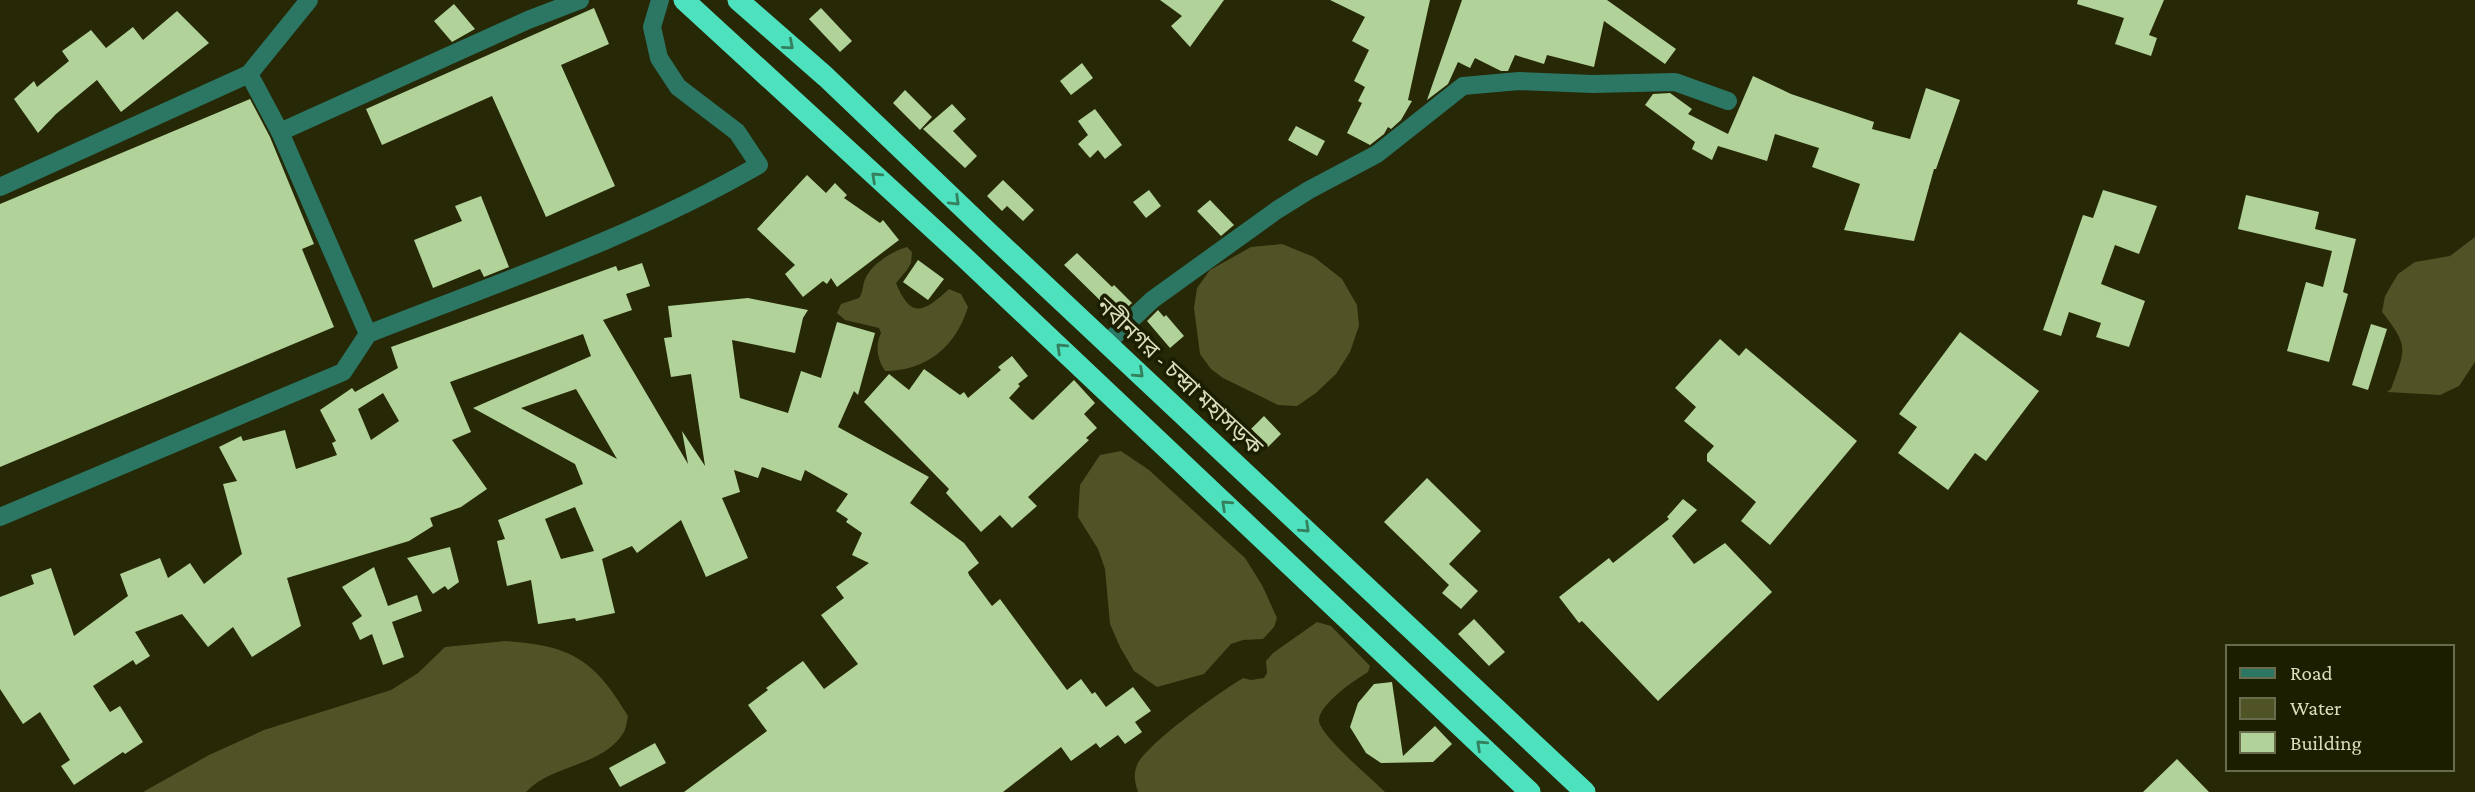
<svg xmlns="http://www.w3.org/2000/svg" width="2475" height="792" font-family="'Crimson Pro','Noto Sans Bengali',serif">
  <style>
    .water { fill: #4f5326 }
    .building { fill: #b1d399; fill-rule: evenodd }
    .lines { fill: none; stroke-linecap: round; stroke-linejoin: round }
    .minor { stroke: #2b7764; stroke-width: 18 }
    .highway { stroke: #4ee1bd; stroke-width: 21 }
    .oneway { stroke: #35805e }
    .labels { text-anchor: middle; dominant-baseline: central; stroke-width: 7; stroke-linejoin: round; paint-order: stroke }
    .street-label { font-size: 23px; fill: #dadebd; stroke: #1c1e00 }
  </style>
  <rect width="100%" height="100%" fill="#262806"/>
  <g class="water">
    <path d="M2475 237V362L2459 386 2440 395 2387 392 2391 389C2405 350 2410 347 2382 312L2385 296 2398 274 2415 262 2450 256Z"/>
    <polygon points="1282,244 1314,257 1342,279 1357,305 1359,326 1350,352 1336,374 1316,393 1297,406 1278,405 1223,378 1211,369 1200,354 1194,308 1197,288 1210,270 1251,247"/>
    <path d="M907 247 912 252 911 263 907 270 896 283C911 320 924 312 949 289L961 294 968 307C956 346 927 371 885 371 877 359 875 346 881 333L879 328 845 320 837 313 841 304 859 298C864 291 862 284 866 277 873 263 893 251 907 247Z"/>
    <polygon points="1121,451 1149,470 1245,558 1262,585 1277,618 1274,627 1263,639 1243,640 1231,644 1204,674 1157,687 1134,671 1120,647 1110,624 1105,569 1098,549 1078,517 1080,485 1100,455"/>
    <path d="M1317 622 1331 626 1370 666 1368 672C1356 679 1318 705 1319 721 1320 735 1372 779 1385 792H1138C1135 783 1133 775 1137 765 1147 743 1220 692 1243 678L1251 680 1264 678 1267 673 1266 661 1273 653Z"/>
    <path d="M506 641C571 645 595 660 628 716 627 721 626 728 624 732 603 767 552 764 526 792H143L209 755 264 730 391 690 418 673 445 647Z"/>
  </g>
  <g class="building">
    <polygon points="1160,0 1224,0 1190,47 1171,26 1182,16"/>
    <polygon points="1330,0 1430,0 1408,100 1412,101 1401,120 1391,129 1388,127 1384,134 1370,145 1347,133 1362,103 1358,101 1365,87 1354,81 1369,50 1352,41 1365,17"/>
    <polygon points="1462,0 1607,0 1676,49 1665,64 1604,21 1594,67 1547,55 1544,64 1515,55 1508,71 1501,71 1475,58 1470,68 1458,62 1448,84 1427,100"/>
    <polygon points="2078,0 2164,0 2149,35 2157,38 2151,56 2115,44 2124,18 2077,4"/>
    <polygon points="454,4 475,29 452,42 434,21"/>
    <polygon points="594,8 609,44 561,65 615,186 546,217 492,96 382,145 366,109"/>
    <polygon points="821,8 852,41 840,52 809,19"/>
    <polygon points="177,11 209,43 121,112 97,80 56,114 38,133 14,99 34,81 37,87 69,61 62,51 91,30 106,48 133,27 143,40"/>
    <polygon points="1082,63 1093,78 1071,95 1060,81"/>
    <polygon points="1753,76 1791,94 1874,122 1872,129 1910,139 1926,88 1960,100 1936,169 1934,169 1914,241 1844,230 1860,184 1812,167 1819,148 1775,134 1767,161 1718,146 1712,160 1692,149 1695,142 1645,105 1653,94 1670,93 1692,109 1688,114 1728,134"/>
    <polygon points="905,90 932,117 920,130 893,103"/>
    <polygon points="250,99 270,137 314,244 302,249 334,327 0,467 0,204"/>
    <polygon points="952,104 966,119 953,131 977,156 965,168 923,129"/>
    <polygon points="1095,109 1122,145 1105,159 1098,150 1090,158 1078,144 1088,135 1078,121"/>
    <polygon points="1296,126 1325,141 1317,156 1288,140"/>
    <polygon points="807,175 826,193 835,183 847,195 844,198 880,223 883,220 899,240 837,287 831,278 827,284 823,281 803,297 785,274 795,265 757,229"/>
    <polygon points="1003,180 1034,210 1023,221 1007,206 1002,211 987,196"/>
    <polygon points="1149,190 1161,206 1146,218 1133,202"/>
    <polygon points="2103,190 2157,206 2139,254 2115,245 2101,284 2145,301 2129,347 2096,337 2101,323 2069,312 2061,336 2043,330 2083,215 2093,218"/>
    <polygon points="2246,195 2319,212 2315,229 2356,239 2343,292 2348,294 2329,362 2287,351 2306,282 2323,287 2332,251 2238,229"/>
    <polygon points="481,196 509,267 484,277 480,269 433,288 414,240 462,221 455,206"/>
    <polygon points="1210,200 1234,225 1221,236 1197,211"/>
    <polygon points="1077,253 1112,287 1114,285 1132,303 1117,317 1064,265"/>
    <polygon points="918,260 944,279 928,300 903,282"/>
    <path d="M642 263 650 286 626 294 632 310 603 320 688 464 682 431 705 466 691 374 671 377 664 338 672 337 668 306 748 298 808 310 803 318 795 353 732 340 740 398 788 413 801 371 821 378 837 322 875 333 858 395 854 391 838 427 929 477 910 503 964 543 979 563 968 572 969 575 992 606 1000 599 1067 690 1081 679 1092 694 1095 692 1106 707 1133 687 1151 711 1135 722 1142 732 1125 744 1118 735 1100 748 1096 743 1071 761 1061 747 1003 792H684L767 731 748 705 768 690 766 688 803 661 824 689 858 664 821 615 844 598 836 587 869 563 852 555 862 533 846 522 848 519 836 511 848 494 805 470 801 481 762 467 758 478 734 470 740 492 722 498 748 558 706 577 681 520 637 553 632 546 602 559 615 613 576 621 575 618 538 624 531 580 507 586 497 541 505 539 498 520 583 484 575 464 473 408 591 356 583 334 450 382 471 432 452 440 487 489 461 507 430 518 433 526 409 541 287 578 301 626 252 657 233 627 208 647 182 614 135 632 150 656 136 665 133 660 93 686 110 712 120 706 143 742 125 754 123 752 74 785 61 766 70 760 40 712 23 724 0 689V597L34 584 31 575 51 568 74 636 128 596 120 574 160 558 168 578 190 563 204 584 242 554 223 484 237 481 219 447 241 436 243 441 285 430 296 469 337 455 332 443 336 441 320 410 352 388 355 392 398 368 391 347 616 266 618 271ZM576 389 617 459 521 408ZM383 393 399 421 371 440 358 409ZM575 507 594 551 561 559 545 519Z"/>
    <polygon points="1158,310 1164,317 1166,315 1184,336 1170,348 1147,321"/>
    <polygon points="2371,324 2387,329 2368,390 2352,385"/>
    <polygon points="1960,332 2039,391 1986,461 1975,453 1948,490 1898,453 1917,427 1899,414"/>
    <polygon points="1720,339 1739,356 1746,348 1857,441 1770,545 1741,521 1756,502 1707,461 1707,454 1714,446 1684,421 1696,407 1675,388"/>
    <polygon points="1012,356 1028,376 1018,384 1020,386 1009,398 1031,419 1033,420 1074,380 1095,403 1084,414 1097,428 1086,438 1089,440 1028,497 1037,506 1012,528 1000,515 981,532 946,493 949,489 864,402 889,374 909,390 924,369 960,395 964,392 968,398 1001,370 998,367"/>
    <polygon points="1264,416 1281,434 1268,447 1251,429"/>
    <polygon points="1427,478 1481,531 1449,564 1478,591 1461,609 1442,593 1449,585 1384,522"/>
    <polygon points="1683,499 1697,510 1672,536 1694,564 1725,543 1772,592 1658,701 1582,621 1579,623 1559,597 1609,558 1613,563 1669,519 1667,517"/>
    <polygon points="450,547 459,582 448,590 445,586 433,594 407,558"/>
    <polygon points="374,567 388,606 417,595 422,611 392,622 404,657 383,665 372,634 360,640 352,623 362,616 342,587"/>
    <polygon points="1474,619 1505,652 1489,666 1458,634"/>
    <polygon points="1392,682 1403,756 1435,726 1452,744 1433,762 1381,763 1366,753 1350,727 1358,703 1374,684"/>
    <polygon points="655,743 666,763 620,787 609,768"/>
    <polygon points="2177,759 2209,792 2143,792"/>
  </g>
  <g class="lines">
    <g class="minor">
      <polyline points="280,132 528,20 580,0"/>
      <polyline points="0,187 249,74 309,0"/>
      <path d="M368 334C500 282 636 236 759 165L737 132 678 87 659 58 652 27 660 0"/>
      <polyline points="1107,343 1152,300 1277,210 1309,190 1377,154 1463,86 1519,81 1593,84 1675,82 1728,101"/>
      <polyline points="0,517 343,372 368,334 280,132 249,74"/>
    </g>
    <g class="highway">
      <polyline points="684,0 964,257 1530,792"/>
      <polyline points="738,0 826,77 987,231 1585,792"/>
    </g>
  </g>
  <defs><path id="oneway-chevron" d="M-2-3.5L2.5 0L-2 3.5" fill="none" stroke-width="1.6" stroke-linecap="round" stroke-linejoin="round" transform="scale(1.75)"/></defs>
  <g class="oneway">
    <use href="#oneway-chevron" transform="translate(789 45) rotate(41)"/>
    <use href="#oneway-chevron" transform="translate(876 177) rotate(-137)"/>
    <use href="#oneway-chevron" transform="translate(955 201) rotate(44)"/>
    <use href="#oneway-chevron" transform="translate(1061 348) rotate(-137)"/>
    <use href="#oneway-chevron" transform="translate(1139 373) rotate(43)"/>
    <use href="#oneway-chevron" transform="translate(1226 505) rotate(-137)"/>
    <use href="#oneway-chevron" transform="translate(1305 528) rotate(43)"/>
    <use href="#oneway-chevron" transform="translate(1481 745) rotate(-137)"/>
  </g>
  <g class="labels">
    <g class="street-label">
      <text transform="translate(1180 376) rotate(43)">নবীনগর - চন্দ্রা মহাসড়ক</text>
    </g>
  </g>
  <rect x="2226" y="645" width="228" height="126" fill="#1c1e00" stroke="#686b4c" stroke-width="2"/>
  <rect x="2240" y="668" width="35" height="10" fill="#2b7764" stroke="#686b4c" stroke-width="2"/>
  <text x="2290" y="680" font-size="21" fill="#dadebd">Road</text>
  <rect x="2240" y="698" width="35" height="21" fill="#4f5326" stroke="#686b4c" stroke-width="2"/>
  <text x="2290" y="715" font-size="21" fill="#dadebd">Water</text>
  <rect x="2240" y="732" width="35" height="21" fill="#b1d399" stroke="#686b4c" stroke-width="2"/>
  <text x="2290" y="750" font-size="21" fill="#dadebd">Building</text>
</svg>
